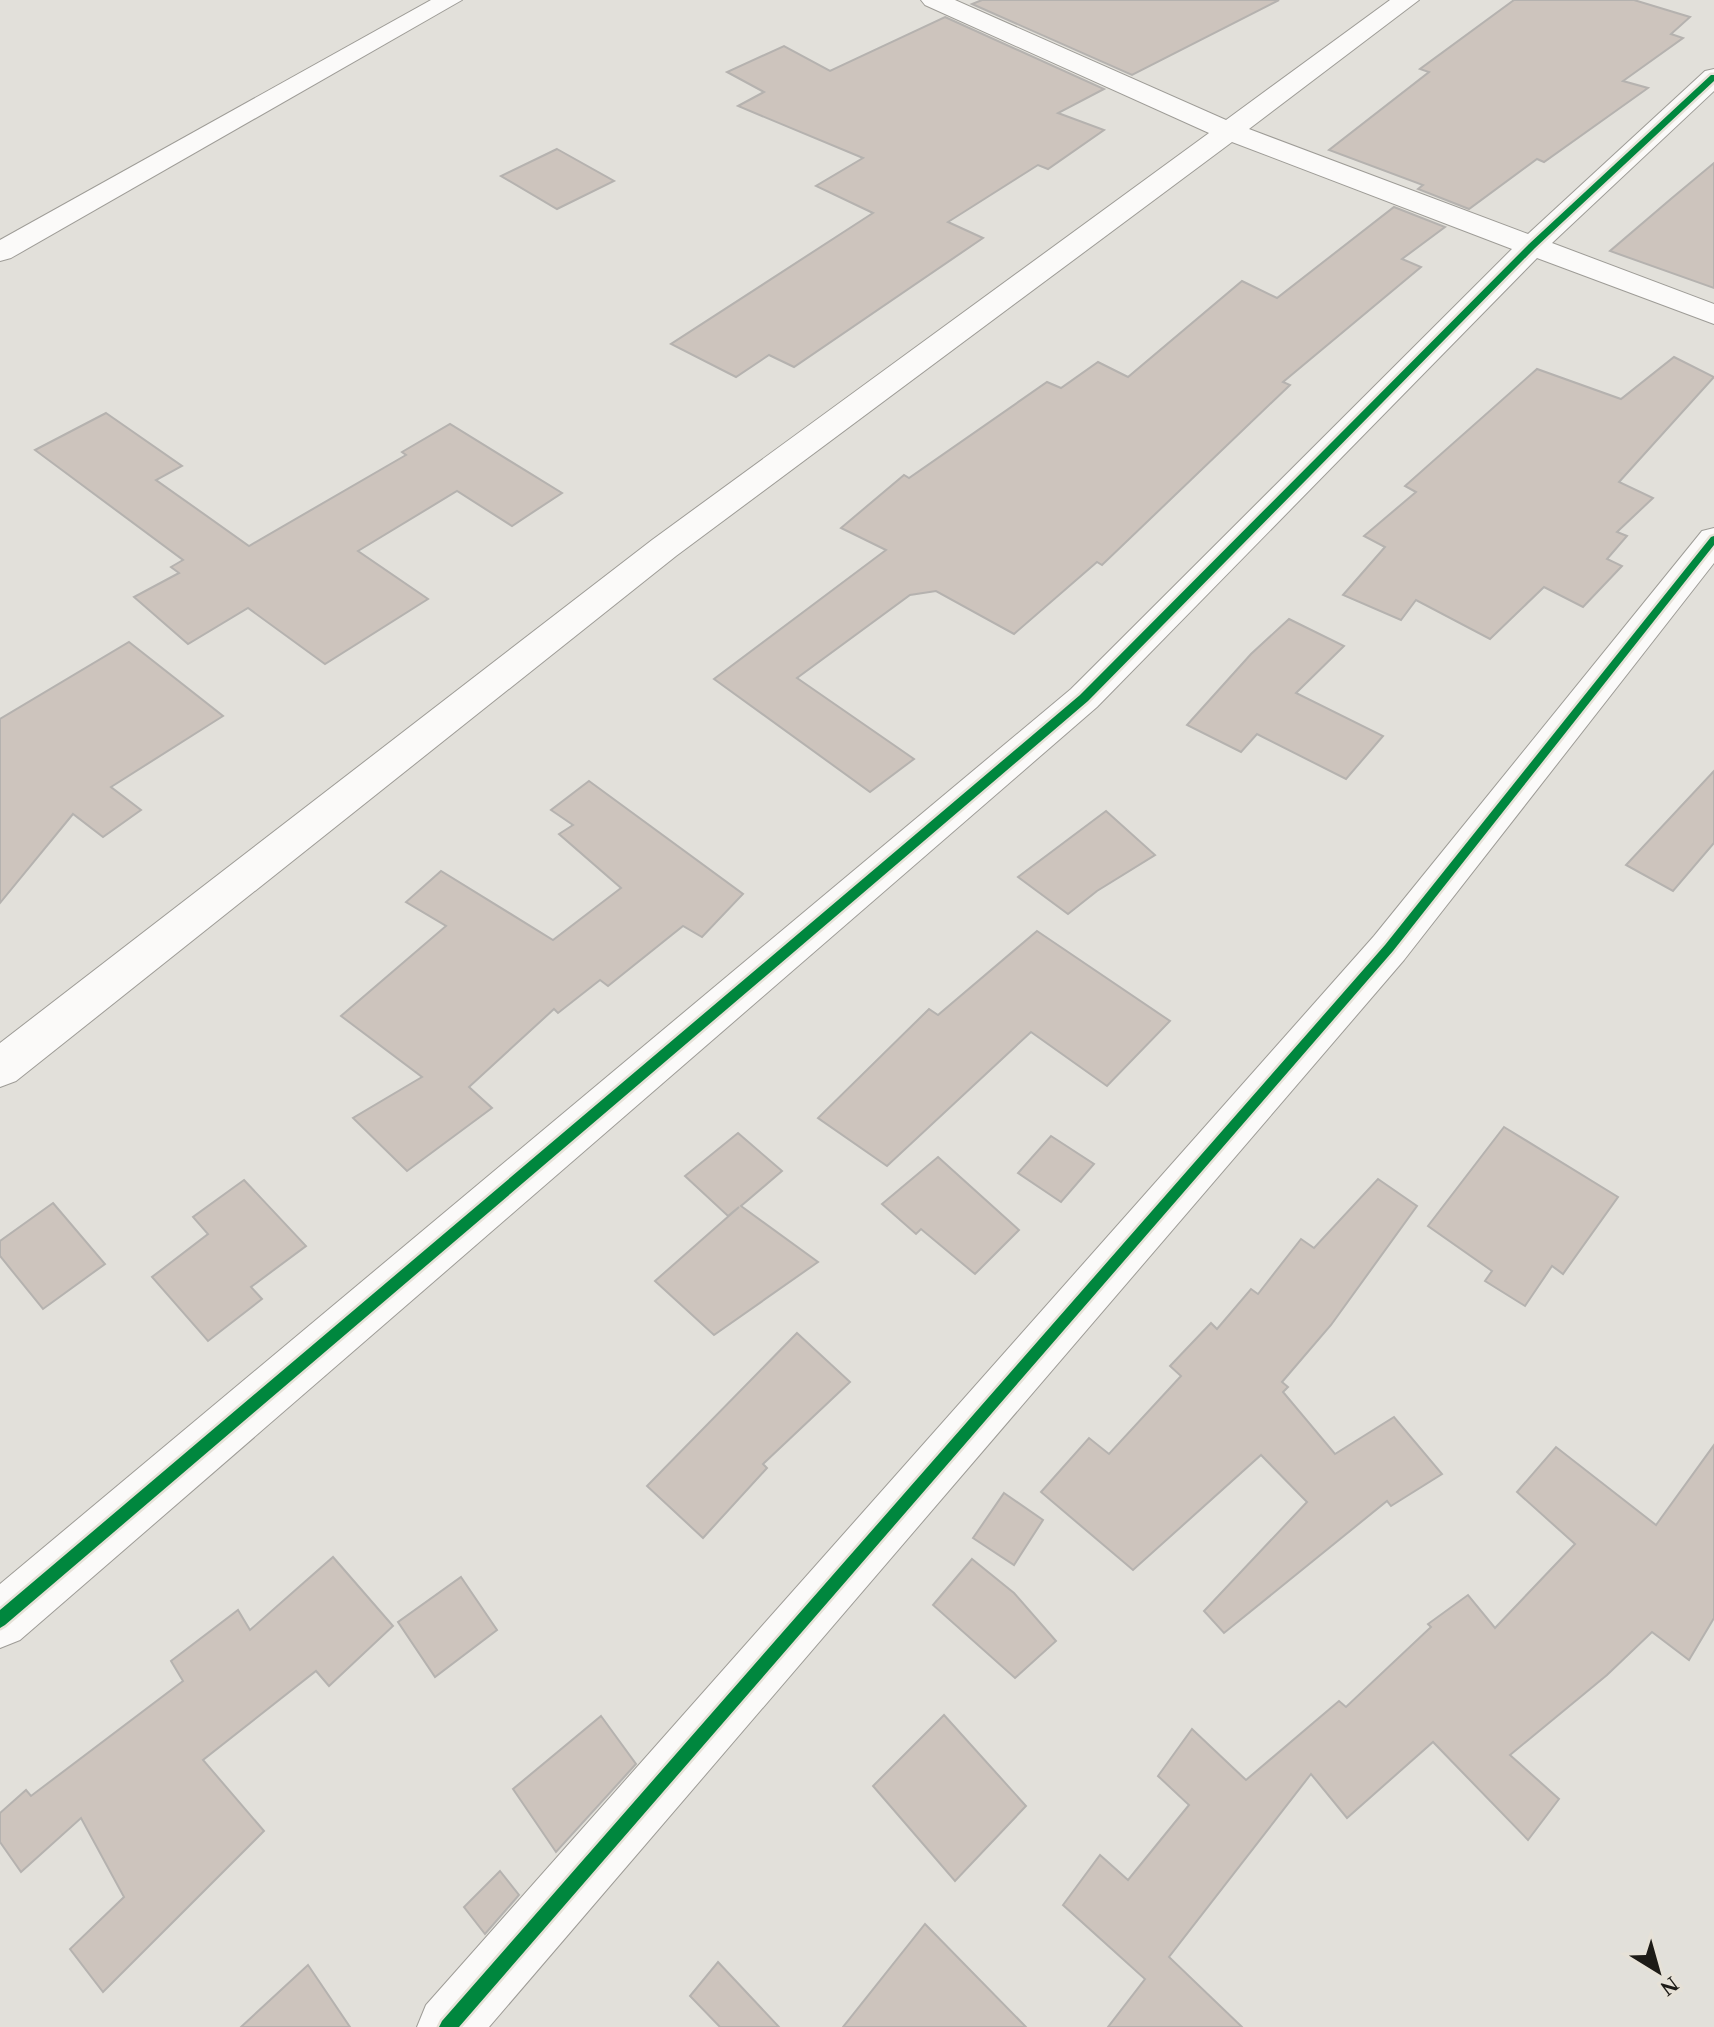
<svg xmlns="http://www.w3.org/2000/svg" width="1714" height="2027" font-family="'Times New Roman',serif">
  <style>
    .building { fill: #cdc4bd; stroke: #b5b2af; stroke-width: 2 }
    .lines { fill: none; stroke-linecap: round; stroke-linejoin: round }
    .minor-casing { stroke: #9e9c97; stroke-width: 2 }
    .minor { fill: #fbfaf9; fill-rule: evenodd }
    .cycleway-casing { stroke: #e6e1d7; stroke-width: 5 }
    .cycleway { fill: #00873e; fill-rule: evenodd }
  </style>
  <rect width="100%" height="100%" fill="#e2e0da"/>
  <g class="building">
    <polygon points="982,0 1279,0 1132,75 972,4"/>
    <polygon points="1514,0 1634,0 1690,17 1671,34 1683,38 1623,81 1648,88 1544,162 1537,159 1469,209 1418,189 1423,185 1329,150 1429,72 1420,69"/>
    <polygon points="945,17 1104,89 1058,113 1104,130 1048,169 1038,165 948,222 983,238 794,367 769,355 736,377 671,344 873,213 816,186 863,158 738,106 764,92 727,72 784,46 830,71"/>
    <polygon points="557,149 614,181 557,209 501,176"/>
    <polygon points="1714,163 1714,288 1610,251 1672,198"/>
    <polygon points="1394,207 1445,227 1402,259 1421,267 1283,382 1290,385 1102,565 1097,562 1014,634 936,591 910,595 797,678 914,759 870,792 714,679 886,550 841,528 904,475 909,478 1047,382 1061,388 1098,362 1128,377 1242,281 1277,298"/>
    <polygon points="1674,357 1714,377 1619,482 1653,498 1617,532 1627,536 1607,559 1622,566 1583,607 1544,587 1490,639 1416,600 1401,620 1343,595 1385,547 1364,536 1416,492 1405,486 1537,369 1621,399"/>
    <polygon points="106,413 182,466 156,480 249,546 406,455 402,452 450,424 562,493 512,526 457,491 358,551 428,599 325,664 248,608 188,644 134,597 179,573 171,567 183,560 35,450"/>
    <polygon points="1289,619 1344,646 1296,693 1383,736 1346,779 1257,734 1241,752 1187,725 1251,654"/>
    <polygon points="129,642 223,716 111,787 141,810 103,837 73,814 0,903 0,719"/>
    <polygon points="1714,771 1714,843 1673,891 1626,865"/>
    <polygon points="589,781 743,894 702,937 683,926 608,986 600,980 558,1013 554,1009 469,1087 492,1108 407,1171 353,1118 422,1077 341,1016 446,926 406,902 441,871 553,940 621,888 559,834 573,825 551,810"/>
    <polygon points="1106,811 1155,855 1097,891 1068,914 1018,877"/>
    <polygon points="1037,931 1170,1021 1107,1086 1031,1032 887,1166 818,1118 929,1009 938,1015"/>
    <polygon points="1504,1127 1618,1197 1563,1274 1552,1266 1525,1306 1485,1281 1492,1271 1428,1226"/>
    <polygon points="738,1133 782,1171 741,1206 818,1262 714,1335 655,1281 739,1207 728,1216 685,1176"/>
    <polygon points="1051,1136 1094,1164 1061,1202 1018,1173"/>
    <polygon points="938,1157 1019,1230 975,1274 921,1229 916,1234 882,1204"/>
    <polygon points="1378,1179 1417,1206 1331,1325 1282,1382 1288,1387 1283,1392 1335,1454 1394,1417 1442,1474 1391,1506 1387,1501 1224,1633 1204,1611 1307,1502 1261,1455 1133,1570 1041,1492 1089,1438 1109,1454 1181,1376 1170,1366 1211,1323 1217,1329 1251,1289 1258,1294 1301,1239 1314,1248"/>
    <polygon points="244,1180 306,1246 251,1287 262,1299 208,1341 152,1277 208,1234 193,1217"/>
    <polygon points="53,1203 105,1264 43,1309 0,1256 0,1241"/>
    <polygon points="797,1333 850,1382 763,1464 767,1468 703,1538 647,1486"/>
    <polygon points="1714,1445 1714,1618 1689,1660 1652,1632 1607,1675 1510,1755 1559,1799 1528,1840 1433,1742 1347,1818 1311,1774 1169,1957 1242,2027 1108,2027 1145,1979 1063,1905 1100,1855 1128,1880 1189,1805 1158,1776 1192,1729 1246,1780 1339,1701 1346,1707 1431,1627 1428,1624 1468,1595 1495,1628 1575,1544 1517,1492 1556,1447 1656,1525"/>
    <polygon points="1004,1493 1043,1520 1014,1565 973,1538"/>
    <polygon points="333,1557 393,1626 329,1686 316,1671 203,1760 264,1831 103,1992 70,1949 124,1897 81,1818 21,1872 0,1842 0,1813 26,1790 31,1796 183,1681 171,1661 238,1610 250,1630"/>
    <polygon points="972,1559 1014,1593 1056,1641 1015,1678 933,1605"/>
    <polygon points="461,1577 497,1630 435,1677 398,1622"/>
    <polygon points="944,1715 1026,1806 955,1881 873,1786"/>
    <polygon points="601,1716 636,1764 556,1852 513,1789"/>
    <polygon points="500,1871 519,1895 485,1934 464,1907"/>
    <polygon points="925,1924 1026,2027 843,2027"/>
    <polygon points="718,1962 779,2027 720,2027 690,1996"/>
    <polygon points="308,1965 350,2027 241,2027"/>
  </g>
  <g class="lines">
    <defs>
      <g id="minor">
        <polygon points="431,0 462,0 11,258 0,261 0,240"/>
        <polygon points="921,0 955,0 1226,120 1390,0 1419,0 1249,129 1528,234 1705,71 1714,69 1714,91 1552,243 1714,304 1714,324 1537,258 1097,707 20,1640 0,1648 0,1584 1071,689 1512,249 1232,142 676,556 16,1081 0,1087 0,1043 652,540 1209,133 925,5"/>
        <polygon points="1714,528 1714,563 1404,960 489,2027 417,2027 426,2005 1374,936 1702,531"/>
      </g>
    </defs>
    <use href="#minor" class="minor-casing"/>
    <use href="#minor" class="minor"/>
    <defs>
      <g id="cycleway">
        <polygon points="1711,75 1714,75 1714,81 1535,248 1088,701 5,1625 0,1628 0,1610 1080,695 1529,244"/>
        <polygon points="1714,536 1714,545 1393,951 459,2027 439,2027 442,2021 1385,945 1711,537"/>
      </g>
    </defs>
    <use href="#cycleway" class="cycleway-casing"/>
    <use href="#cycleway" class="cycleway"/>
  </g>
  <g transform="translate(1658 1971) rotate(143)" stroke="#e6e1d7" stroke-width="6" paint-order="stroke">
  <path d="M0-6L14 30L0 20L-14 30Z" fill="#1d1b17"/>
  <text y="-12" font-size="22" font-weight="bold" text-anchor="middle" fill="#1d1b17">N</text>
  </g>
</svg>
